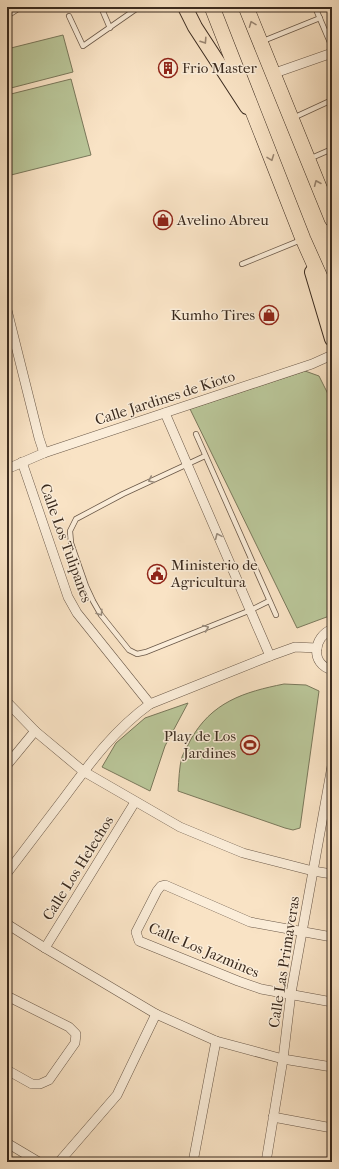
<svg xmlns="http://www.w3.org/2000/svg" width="339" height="1169" font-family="'IM FELL French Canon',serif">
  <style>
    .green { fill: #b9c598; stroke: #7a785b }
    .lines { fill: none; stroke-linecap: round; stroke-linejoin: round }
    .service-casing { stroke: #6a5848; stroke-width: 6 }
    .minor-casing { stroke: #6a5848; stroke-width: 10 }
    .primary-casing { stroke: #3a2a1e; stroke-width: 16 }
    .trunk-casing { stroke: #3a2a1e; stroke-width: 16 }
    .service { stroke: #fbedd9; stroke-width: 4.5 }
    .minor { stroke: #fbedd9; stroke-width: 9 }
    .primary { stroke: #f9e3c5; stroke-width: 14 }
    .trunk { stroke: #f9e3c5; stroke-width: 15 }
    .oneway { stroke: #9a8672 }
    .oneway2 { stroke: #9a8c7c }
    .labels { text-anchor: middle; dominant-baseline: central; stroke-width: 3; stroke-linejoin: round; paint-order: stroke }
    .poi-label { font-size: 15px; fill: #3a2a1e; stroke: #fbedd9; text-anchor: start }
    .street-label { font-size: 15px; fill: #3a2a1e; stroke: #fbedd9 }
  </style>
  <rect width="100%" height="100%" fill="#f9e3c5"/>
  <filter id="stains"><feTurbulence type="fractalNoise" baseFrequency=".005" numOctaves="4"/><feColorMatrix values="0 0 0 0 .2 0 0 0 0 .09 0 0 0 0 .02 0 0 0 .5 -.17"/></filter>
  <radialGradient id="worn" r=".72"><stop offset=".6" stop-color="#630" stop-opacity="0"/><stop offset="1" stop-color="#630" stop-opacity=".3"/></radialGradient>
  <g class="green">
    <polygon points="63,35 73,72 11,88 7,73 7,49"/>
    <polygon points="71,79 91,155 7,176 7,95"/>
    <polygon points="305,371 319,376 332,402 332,615 297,628 190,409"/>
    <path d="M284 684 306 685 319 691 300 828 293 830 285 828 178 791C179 780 179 767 182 757 184 751 188 746 190 741 211 702 244 692 284 684Z"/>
    <polygon points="188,703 165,746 150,791 102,767 116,743 145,718"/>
  </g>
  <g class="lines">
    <defs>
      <g id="service">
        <polyline points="101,7 110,28"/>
        <polyline points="315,7 332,47"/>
        <polyline points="7,16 21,7"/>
        <polyline points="69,16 83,46 139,7"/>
        <polyline points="263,41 320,18"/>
        <polyline points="293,118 332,100"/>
        <polyline points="309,159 332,149"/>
        <polyline points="242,264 301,240"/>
        <polyline points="196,434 276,615"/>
        <polyline points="205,456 123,494 76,519 70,531 71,543 86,586 93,601 101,615 129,650 137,654 146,652 251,610 269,601"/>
      </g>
      <g id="minor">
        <polyline points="272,74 332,53"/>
        <polyline points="7,310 39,438 44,453"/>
        <polyline points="165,413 270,656"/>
        <polyline points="22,462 68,597 77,613 150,704"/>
        <polyline points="7,469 44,453 312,364 332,355"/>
        <path d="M332 629C313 637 310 664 332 670"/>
        <polyline points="7,702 35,731 83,771 180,827 243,853 313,871 332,874"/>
        <polyline points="7,765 35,731"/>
        <path d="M7 873C26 848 45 823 64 798 90 763 114 730 150 704L270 656 295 647 317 648"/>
        <polyline points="7,924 45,948 156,1014 216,1041 283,1059 332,1067"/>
        <polyline points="332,937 250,922 165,885 161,886 157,891 136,932 139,941 238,981 261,989 332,1002"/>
        <polyline points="45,948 135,802"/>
        <polyline points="7,996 69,1027 76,1034 75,1043 49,1080 40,1084 32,1084 7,1070"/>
        <polyline points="273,1117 332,1128"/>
        <polyline points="7,1143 39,1162"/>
        <polyline points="59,1162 117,1095 156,1014"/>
        <polyline points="193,1162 216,1041"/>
        <polyline points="266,1162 283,1059 291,993 332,766"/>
      </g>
      <g id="primary">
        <polyline points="185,7 195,27 247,107"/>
        <polyline points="312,272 332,339"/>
      </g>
      <g id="trunk">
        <polyline points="212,7 303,239 332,304"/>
        <polyline points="246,7 332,219"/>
      </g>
    </defs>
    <use href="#service" class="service-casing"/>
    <use href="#minor" class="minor-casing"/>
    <use href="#primary" class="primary-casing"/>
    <use href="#trunk" class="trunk-casing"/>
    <use href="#service" class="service"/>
    <use href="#minor" class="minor"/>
    <use href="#primary" class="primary"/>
    <use href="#trunk" class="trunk"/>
  </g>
  <defs><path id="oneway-chevron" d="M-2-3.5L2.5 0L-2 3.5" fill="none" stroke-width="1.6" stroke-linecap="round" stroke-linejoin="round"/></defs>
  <g class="oneway">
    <use href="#oneway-chevron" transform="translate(252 24) rotate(-111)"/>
    <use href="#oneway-chevron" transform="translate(204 41) rotate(57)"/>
    <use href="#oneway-chevron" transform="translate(271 158) rotate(69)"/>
    <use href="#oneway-chevron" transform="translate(317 183) rotate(-113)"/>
  </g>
  <g class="oneway2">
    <use href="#oneway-chevron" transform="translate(151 480) rotate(155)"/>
    <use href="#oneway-chevron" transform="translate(218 536) rotate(-114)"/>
    <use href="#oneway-chevron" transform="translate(100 613) rotate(57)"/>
    <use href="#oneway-chevron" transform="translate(206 628) rotate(-22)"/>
  </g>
  <defs>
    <symbol id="building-ring" viewBox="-11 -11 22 22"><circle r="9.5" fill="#fbedd9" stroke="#8f2418" stroke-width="1.5"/><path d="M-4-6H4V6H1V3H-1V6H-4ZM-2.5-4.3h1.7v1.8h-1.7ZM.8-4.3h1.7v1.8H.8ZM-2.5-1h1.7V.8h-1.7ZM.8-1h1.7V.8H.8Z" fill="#8f2418"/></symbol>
    <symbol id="shop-ring" viewBox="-11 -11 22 22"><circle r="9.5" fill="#fbedd9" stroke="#8f2418" stroke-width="1.5"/><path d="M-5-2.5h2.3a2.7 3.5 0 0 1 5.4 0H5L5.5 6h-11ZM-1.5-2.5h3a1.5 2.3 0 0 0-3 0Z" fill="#8f2418"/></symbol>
    <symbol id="civic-ring" viewBox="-11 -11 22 22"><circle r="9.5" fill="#fbedd9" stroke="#8f2418" stroke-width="1.5"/><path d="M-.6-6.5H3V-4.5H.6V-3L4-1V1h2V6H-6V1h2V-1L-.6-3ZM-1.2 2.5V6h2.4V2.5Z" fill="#8f2418"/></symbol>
    <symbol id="stadium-ring" viewBox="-11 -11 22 22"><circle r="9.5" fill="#fbedd9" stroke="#8f2418" stroke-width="1.5"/><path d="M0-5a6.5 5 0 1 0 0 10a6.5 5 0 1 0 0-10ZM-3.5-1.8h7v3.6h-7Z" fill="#8f2418"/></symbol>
  </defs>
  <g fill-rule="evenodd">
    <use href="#building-ring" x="157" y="57" width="22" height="22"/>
    <use href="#shop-ring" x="152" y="209" width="22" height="22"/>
    <use href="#shop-ring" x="258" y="304" width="22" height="22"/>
    <use href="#civic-ring" x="146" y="563" width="22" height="22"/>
    <use href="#stadium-ring" x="239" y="734" width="22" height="22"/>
  </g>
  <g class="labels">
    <g class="poi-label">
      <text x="182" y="68">Frio Master</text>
      <text x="177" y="220">Avelino Abreu</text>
      <text x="255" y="315" text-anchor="end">Kumho Tires</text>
      <text x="171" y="565">Ministerio de<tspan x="171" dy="17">Agricultura</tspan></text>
      <text x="236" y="736" text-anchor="end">Play de Los<tspan x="236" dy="17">Jardines</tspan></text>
    </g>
    <g class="street-label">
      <text transform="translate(165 398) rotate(-18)">Calle Jardines de Kioto</text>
      <text transform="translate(66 543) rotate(70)">Calle Los Tulipanes</text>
      <text transform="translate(78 868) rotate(-58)">Calle Los Helechos</text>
      <text transform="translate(204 950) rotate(23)">Calle Los Jazmines</text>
      <text transform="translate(284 962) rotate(-81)">Calle Las Primaveras</text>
    </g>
  </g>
  <rect width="339" height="1169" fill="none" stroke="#f9e3c5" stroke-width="24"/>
  <rect x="8" y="8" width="323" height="1153" fill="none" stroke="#3a2a1e" stroke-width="2"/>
  <rect x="12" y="12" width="315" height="1145" fill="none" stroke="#3a2a1e"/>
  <rect width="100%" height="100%" filter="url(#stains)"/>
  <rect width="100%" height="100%" fill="url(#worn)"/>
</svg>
